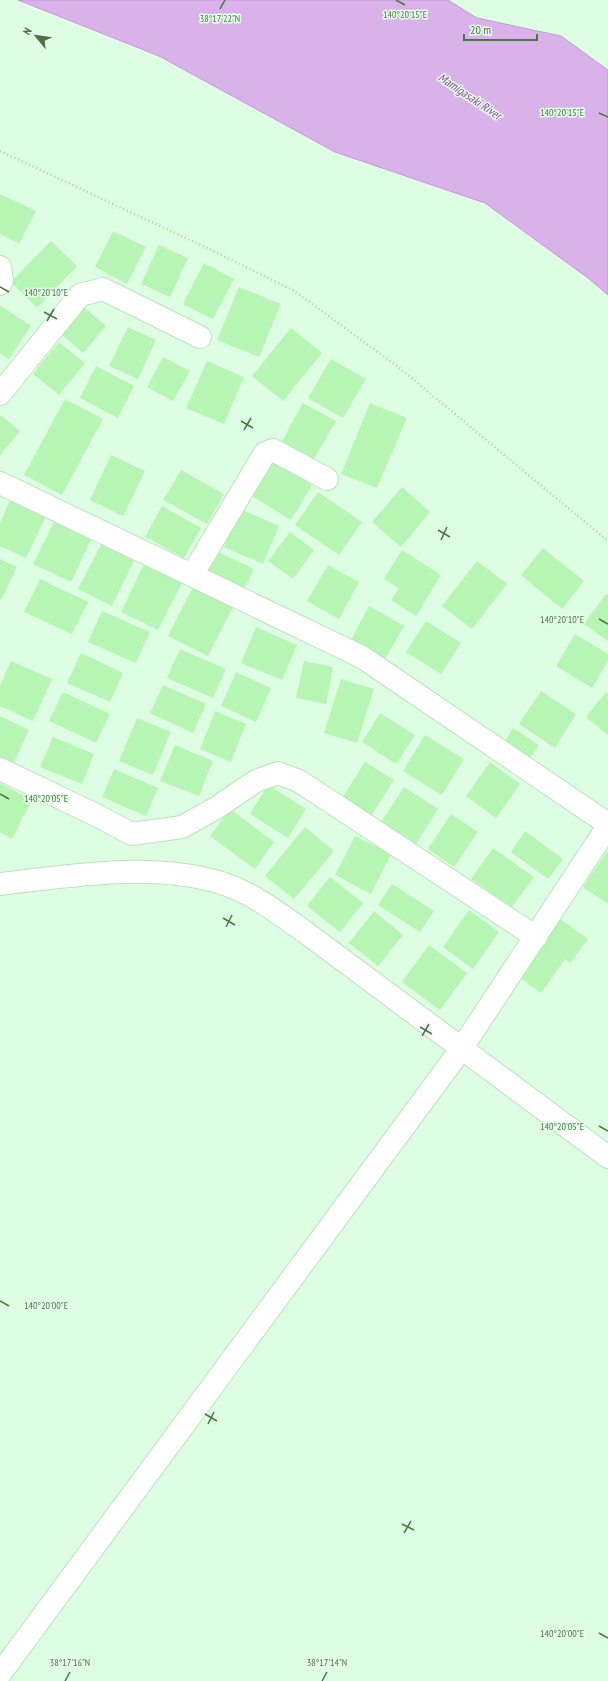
<svg xmlns="http://www.w3.org/2000/svg" width="608" height="1681" font-family="'PT Sans Narrow',sans-serif">
  <style>
    .water { fill: #d8b2e8; stroke: #c798da }
    .building { fill: #b7f5b4 }
    .lines { fill: none; stroke-linecap: round; stroke-linejoin: round }
    .minor-casing { stroke: #bae2bc; stroke-width: 24 }
    .path { stroke: #9bd998; stroke-width: 2.5; stroke-dasharray: 1 3; stroke-linecap: butt }
    .minor { stroke: #fff; stroke-width: 22 }
    .ticks { fill: none; stroke: #497545; stroke-width: 1.5 }
    .labels { text-anchor: middle; dominant-baseline: central; stroke-width: 3; stroke-linejoin: round; paint-order: stroke }
    .water-label { font-size: 12px; font-style: italic; fill: #86459f; stroke: #e6ffea }
    .ticks-label { font-size: 10px; text-anchor: middle; fill: #497545; stroke: #e6ffea; stroke-width: 3; stroke-linejoin: round; paint-order: stroke }
  </style>
  <rect width="100%" height="100%" fill="#defee3"/>
  <polygon class="water" points="18,0 448,0 477,18 561,36 608,70 608,295 588,278 485,203 335,152 159,56"/>
  <g class="building">
    <polygon points="0,194 36,211 19,244 0,234"/>
    <polygon points="113,231 146,247 127,284 95,267"/>
    <polygon points="51,241 77,266 37,308 11,282"/>
    <polygon points="159,245 188,258 170,297 141,284"/>
    <polygon points="204,263 234,279 213,319 183,304"/>
    <polygon points="239,287 281,304 259,357 217,340"/>
    <polygon points="0,305 31,326 9,359 0,353"/>
    <polygon points="84,307 106,326 83,353 61,334"/>
    <polygon points="128,327 156,340 138,379 109,366"/>
    <polygon points="291,328 322,353 283,401 252,376"/>
    <polygon points="59,342 85,363 59,395 33,374"/>
    <polygon points="163,357 190,371 173,401 147,387"/>
    <polygon points="331,359 366,379 343,418 308,398"/>
    <polygon points="207,361 244,377 224,424 186,408"/>
    <polygon points="96,366 134,386 118,418 80,398"/>
    <polygon points="65,399 103,419 62,495 24,475"/>
    <polygon points="303,403 336,421 314,459 282,441"/>
    <polygon points="370,403 407,418 377,488 341,474"/>
    <polygon points="2,416 20,431 0,455 0,417"/>
    <polygon points="111,455 145,471 123,516 90,500"/>
    <polygon points="274,462 312,485 291,520 252,496"/>
    <polygon points="181,470 224,494 207,524 163,500"/>
    <polygon points="402,487 430,512 401,547 372,522"/>
    <polygon points="318,492 362,522 339,555 295,525"/>
    <polygon points="10,500 46,516 26,558 0,546 0,523"/>
    <polygon points="162,506 201,528 184,558 145,537"/>
    <polygon points="240,509 279,526 263,564 224,547"/>
    <polygon points="54,522 91,540 71,582 33,564"/>
    <polygon points="290,532 314,550 293,579 268,561"/>
    <polygon points="102,543 135,559 112,606 78,589"/>
    <polygon points="543,548 584,581 562,609 521,575"/>
    <polygon points="402,550 441,575 416,616 391,600 399,588 384,579"/>
    <polygon points="216,551 254,569 244,589 206,571"/>
    <polygon points="0,559 17,567 1,600 0,599"/>
    <polygon points="477,561 507,584 472,629 442,606"/>
    <polygon points="145,562 183,581 158,630 121,612"/>
    <polygon points="328,565 359,582 339,619 307,601"/>
    <polygon points="40,579 88,602 72,634 24,612"/>
    <polygon points="193,587 233,607 208,656 168,636"/>
    <polygon points="606,594 608,595 608,641 584,624"/>
    <polygon points="369,606 404,626 385,659 351,640"/>
    <polygon points="102,611 150,632 136,663 88,642"/>
    <polygon points="426,621 461,643 441,674 406,652"/>
    <polygon points="256,627 297,645 282,680 241,663"/>
    <polygon points="575,634 608,654 608,661 592,688 556,666"/>
    <polygon points="180,649 226,669 213,698 167,678"/>
    <polygon points="81,653 123,673 110,702 67,683"/>
    <polygon points="11,661 52,679 33,721 0,706 0,686"/>
    <polygon points="304,661 333,667 326,704 296,698"/>
    <polygon points="236,672 271,688 256,722 221,706"/>
    <polygon points="341,679 374,689 357,743 324,733"/>
    <polygon points="163,685 206,704 193,733 150,713"/>
    <polygon points="541,691 576,714 555,748 519,724"/>
    <polygon points="63,692 110,714 96,743 49,721"/>
    <polygon points="606,692 608,693 608,735 586,717"/>
    <polygon points="215,711 246,724 231,762 200,749"/>
    <polygon points="380,713 415,735 396,764 362,742"/>
    <polygon points="0,716 29,730 13,764 0,758"/>
    <polygon points="137,718 171,732 153,775 119,761"/>
    <polygon points="513,728 539,745 528,761 503,745"/>
    <polygon points="425,735 464,759 442,795 403,771"/>
    <polygon points="53,737 94,754 82,784 40,767"/>
    <polygon points="175,745 213,761 199,796 160,781"/>
    <polygon points="365,762 394,780 371,816 342,798"/>
    <polygon points="490,762 520,784 496,818 466,796"/>
    <polygon points="114,769 158,788 146,816 102,797"/>
    <polygon points="0,783 32,800 12,839 0,832"/>
    <polygon points="268,785 306,809 288,838 250,814"/>
    <polygon points="404,787 438,809 416,844 382,821"/>
    <polygon points="230,809 274,842 255,869 210,836"/>
    <polygon points="451,814 478,832 454,867 428,849"/>
    <polygon points="305,827 334,851 294,899 265,876"/>
    <polygon points="525,831 563,859 548,879 511,852"/>
    <polygon points="355,836 391,854 371,894 335,875"/>
    <polygon points="493,848 534,877 512,907 471,879"/>
    <polygon points="608,850 608,904 583,887"/>
    <polygon points="330,877 363,903 340,932 307,906"/>
    <polygon points="392,884 434,911 420,932 378,905"/>
    <polygon points="469,910 499,932 473,969 443,947"/>
    <polygon points="374,911 403,935 378,966 349,943"/>
    <polygon points="560,919 588,939 570,963 565,959 541,993 519,977"/>
    <polygon points="429,945 467,973 440,1010 402,982"/>
  </g>
  <g class="lines">
    <defs>
      <g id="minor">
        <polyline points="0,267 2,281 0,284"/>
        <polyline points="0,394 80,295 103,289 200,337"/>
        <polyline points="0,483 362,657 608,824"/>
        <polyline points="192,575 265,453 273,450 327,479"/>
        <polyline points="0,769 96,815 132,834 182,827 216,808 256,781 278,773 299,781 536,937"/>
        <path d="M0 884C69 876 150 862 218 882 250 891 278 913 305 932L608 1157"/>
        <polyline points="0,1674 462,1048 608,826"/>
      </g>
    </defs>
    <use href="#minor" class="minor-casing"/>
    <polyline class="path" points="0,151 207,248 293,290 397,366 608,541"/>
    <use href="#minor" class="minor"/>
  </g>
  <path class="ticks" d="M396 0 405 5M220 9 225 0M599 113 608 117M0 287 9 292M44 312 57 319M47 321 54 309M241 421 253 428M244 430 251 418M438 530 450 537M441 540 447 527M599 619 608 624M0 794 9 799M223 918 235 925M226 927 232 915M420 1027 432 1034M422 1036 429 1024M599 1126 608 1131M0 1301 9 1306M205 1414 217 1421M208 1424 214 1412M402 1524 414 1530M404 1533 411 1521M599 1633 608 1638M65 1681 70 1672M322 1681 327 1672"/>
  <g class="labels">
    <g class="water-label">
      <text transform="translate(470 96) rotate(34)">Mamigasaki River</text>
    </g>
  </g>
  <g class="ticks-label">
    <text x="405" y="18">140°20'15"E</text>
    <text x="220" y="22">38°17'22"N</text>
    <text x="562" y="116">140°20'15"E</text>
    <text x="46" y="296">140°20'10"E</text>
    <text x="562" y="623">140°20'10"E</text>
    <text x="46" y="802">140°20'05"E</text>
    <text x="562" y="1130">140°20'05"E</text>
    <text x="46" y="1309">140°20'00"E</text>
    <text x="562" y="1637">140°20'00"E</text>
    <text x="70" y="1666">38°17'16"N</text>
    <text x="327" y="1666">38°17'14"N</text>
  </g>
  <g transform="translate(36 36) rotate(299)" stroke="#e6ffea" stroke-width="3" paint-order="stroke">
  <path d="M0-3L7 15L0 10L-7 15Z" fill="#497545"/>
  <text y="-6" font-size="11" font-weight="bold" text-anchor="middle" fill="#497545">N</text>
  </g>
  <path d="M464 34v6h73v-6" fill="none" stroke="#497545" stroke-width="2"/>
  <text x="470" y="34" font-size="12" fill="#497545" stroke="#e6ffea" stroke-width="3" paint-order="stroke">20 m</text>
</svg>
